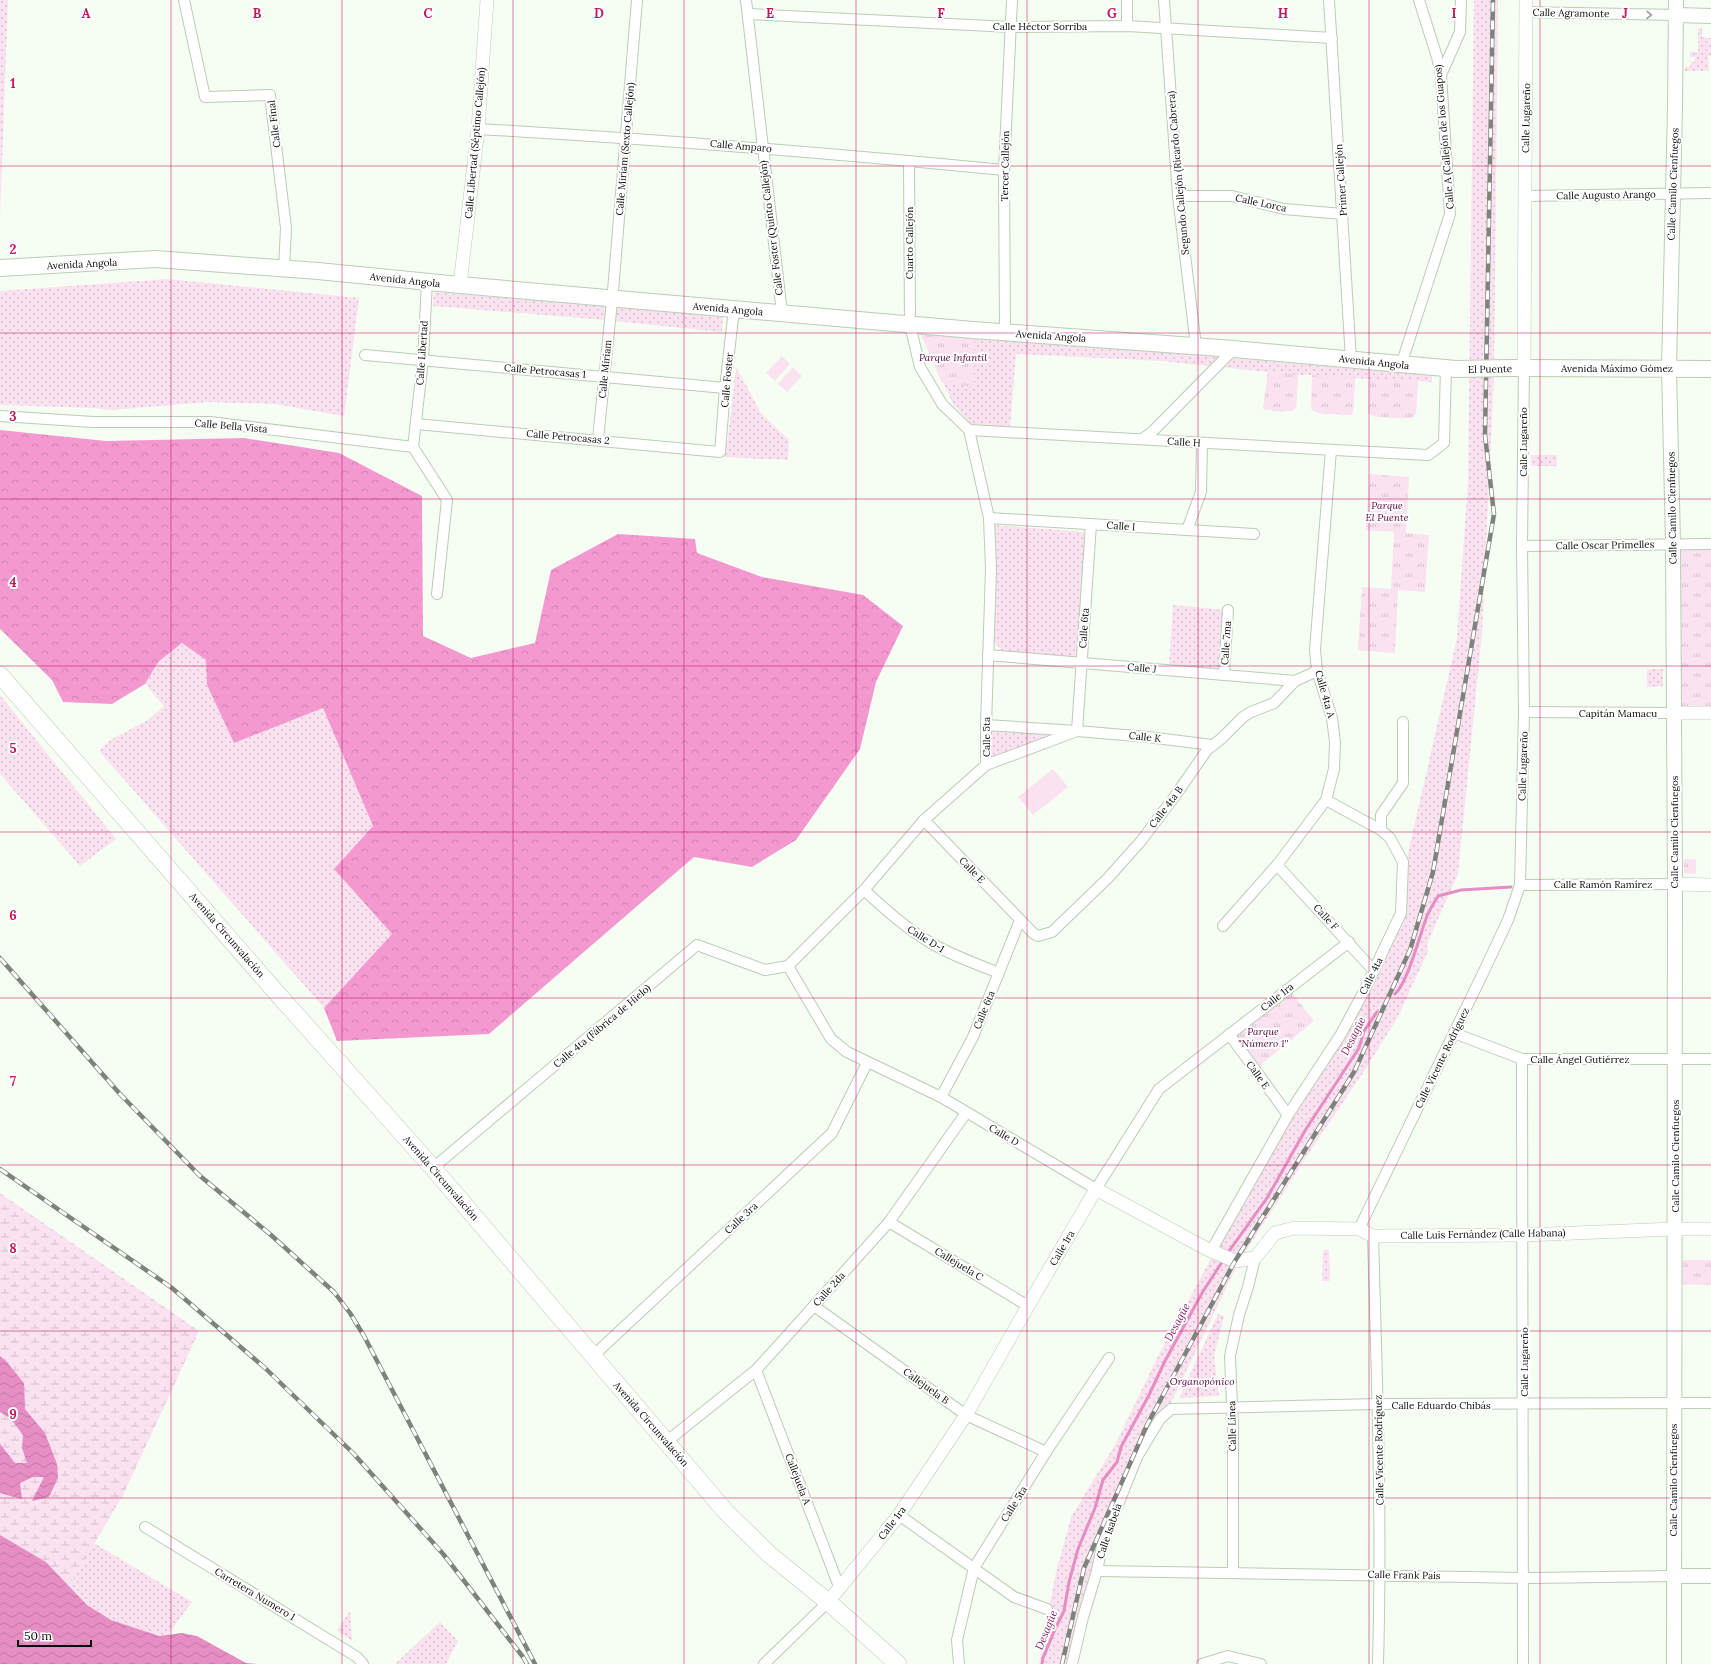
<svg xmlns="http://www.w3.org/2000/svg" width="1711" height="1664" font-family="Lora,serif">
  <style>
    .grass { fill: url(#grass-dots) }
    .forest { fill: url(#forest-crowns) }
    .wetland { fill: url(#wetland-marsh) }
    .park { fill: url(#park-tufts) }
    .pitch { fill: #fae2f0 }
    .water { fill: url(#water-waves) }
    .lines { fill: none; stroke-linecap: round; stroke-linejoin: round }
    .stream { stroke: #e68dc4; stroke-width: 3 }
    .minor-casing { stroke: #b9ceb3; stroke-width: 12 }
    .tertiary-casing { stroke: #b9ceb3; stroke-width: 14 }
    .secondary-casing { stroke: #b9ceb3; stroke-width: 16 }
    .primary-casing { stroke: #b9ceb3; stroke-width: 18 }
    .trunk-casing { stroke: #b9ceb3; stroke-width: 18 }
    .minor { stroke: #fff; stroke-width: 10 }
    .tertiary { stroke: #fff; stroke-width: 13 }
    .secondary { stroke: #fff; stroke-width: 14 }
    .primary { stroke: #fff; stroke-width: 16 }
    .trunk { stroke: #fff; stroke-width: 17 }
    .rail-casing { stroke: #7d847b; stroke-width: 4.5 }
    .rail { stroke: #fff; stroke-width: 3; stroke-dasharray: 9; stroke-linecap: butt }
    .primary-bridge-casing { stroke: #b9ceb3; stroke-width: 18; stroke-linecap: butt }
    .primary-bridge { stroke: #fff; stroke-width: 16 }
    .oneway { stroke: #9c9f9c }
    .grid { fill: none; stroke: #c2185b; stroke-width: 1; stroke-opacity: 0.55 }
    .labels { text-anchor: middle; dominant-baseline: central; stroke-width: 4; stroke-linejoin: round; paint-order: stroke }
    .street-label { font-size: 10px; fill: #080f07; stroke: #fff }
    .park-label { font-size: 10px; font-style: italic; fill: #560540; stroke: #fff }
    .water-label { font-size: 11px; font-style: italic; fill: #8c266d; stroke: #fff }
    .grid-label { font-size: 13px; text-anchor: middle; font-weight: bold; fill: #c2185b; stroke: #fff; stroke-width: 4; stroke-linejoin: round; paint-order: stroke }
  </style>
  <defs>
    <pattern id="grass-dots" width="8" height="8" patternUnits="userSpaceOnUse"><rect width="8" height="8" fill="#fae2f0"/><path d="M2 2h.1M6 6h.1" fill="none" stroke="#d5c1cc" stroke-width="1.8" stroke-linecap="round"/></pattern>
    <pattern id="forest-crowns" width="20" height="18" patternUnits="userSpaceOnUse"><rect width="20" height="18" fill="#f399d0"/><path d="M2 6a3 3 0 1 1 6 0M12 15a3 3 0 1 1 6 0" fill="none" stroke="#cf83b1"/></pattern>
    <pattern id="wetland-marsh" width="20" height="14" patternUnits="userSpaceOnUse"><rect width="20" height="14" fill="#fae2f0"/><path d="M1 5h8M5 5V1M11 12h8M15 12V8" fill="none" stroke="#d5c1cc"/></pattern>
    <pattern id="park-tufts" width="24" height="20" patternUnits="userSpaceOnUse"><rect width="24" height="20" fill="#fae2f0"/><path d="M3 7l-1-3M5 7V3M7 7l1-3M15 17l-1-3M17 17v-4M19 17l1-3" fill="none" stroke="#d5c1cc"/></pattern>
    <pattern id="water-waves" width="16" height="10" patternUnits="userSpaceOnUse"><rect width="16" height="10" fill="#e68dc4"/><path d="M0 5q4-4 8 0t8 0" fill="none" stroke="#c478a7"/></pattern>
  </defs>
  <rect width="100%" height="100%" fill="#f6fef3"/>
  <g class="grass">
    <polygon points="0,0 8,0 0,217"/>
    <polygon points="1474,0 1498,0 1494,375 1482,633 1458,874 1427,944 1428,951 1398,1017 1363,1073 1314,1145 1237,1265 1170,1405 1154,1421 1094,1568 1067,1664 1039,1664 1056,1572 1071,1517 1116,1443 1159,1354 1290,1114 1342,1041 1403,913 1405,866 1457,638 1468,481"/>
    <polygon points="1698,28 1702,28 1702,37 1711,38 1711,56 1708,56 1709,71 1685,71 1685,67 1690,67 1691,62 1695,62 1695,57 1690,57 1690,52 1698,52"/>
    <polygon points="167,279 359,298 344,416 275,404 209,402 111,410 93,408 0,405 0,291"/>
    <polygon points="434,292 723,316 722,332 605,320 433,306"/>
    <path d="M920 332 1432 375V382L1418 381 1416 413 1412 418 1376 417 1368 413 1369 379 1355 378 1353 412 1351 415 1318 413 1312 375H1298L1296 408C1288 414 1273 410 1263 409L1268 372 1161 361 1016 354 1010 428 971 424 953 404Z"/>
    <polygon points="736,367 761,413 789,440 788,460 724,457 728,438"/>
    <rect x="1531" y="455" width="26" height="11"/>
    <polygon points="993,525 1087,532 1077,659 1004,653 991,638"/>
    <polygon points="1173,605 1226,610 1221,670 1169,666"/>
    <polygon points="182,643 206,660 207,685 234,743 323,708 373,826 334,869 392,934 324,1008 99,751 110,740 148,720 164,706 145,684 158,662"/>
    <polygon points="1647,669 1663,669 1663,686 1647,687"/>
    <polygon points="0,695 116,839 80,866 0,774"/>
    <polygon points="986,725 1077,731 986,765"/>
    <polygon points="1323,1250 1329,1250 1330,1281 1322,1281"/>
    <polygon points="1218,1314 1224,1316 1214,1356 1219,1396 1179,1398"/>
    <polygon points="199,1331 123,1495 94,1543 192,1602 168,1635 159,1636 111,1620 87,1605 69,1586 94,1544"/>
    <polygon points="350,1610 352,1641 337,1631"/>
    <polygon points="440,1622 458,1641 446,1664 395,1664"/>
  </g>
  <polygon class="forest" points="0,430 106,441 244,438 339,453 422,496 423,636 471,658 535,643 551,570 618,534 695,539 697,553 762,577 863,595 903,626 876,682 860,749 796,840 752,867 694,857 489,1034 337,1041 324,1008 392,934 334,869 373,826 323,708 234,743 207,685 206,660 182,643 158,662 145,684 112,704 63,702 52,680 0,629"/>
  <polygon class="wetland" points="0,1193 199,1331 123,1495 69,1586 46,1562 0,1535"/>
  <g class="park">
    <polygon points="920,332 974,336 974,387 942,383"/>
    <polygon points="1268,372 1298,375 1296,408 1292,411 1263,409"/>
    <polygon points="1312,375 1355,378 1353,412 1351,415 1318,413 1311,409"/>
    <polygon points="1369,379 1418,381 1416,413 1412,418 1376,417 1368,413"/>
    <polygon points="1369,474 1409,477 1406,533 1429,535 1425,592 1398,590 1395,653 1358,650 1362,587 1391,589 1394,532 1366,530"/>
    <polygon points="1711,549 1711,706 1681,706 1680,550"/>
    <polygon points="1684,859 1696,859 1696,874 1684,873"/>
    <polygon points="1290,990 1314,1021 1258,1067 1233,1034"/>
    <polygon points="1681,1260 1711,1260 1711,1285 1675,1284"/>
  </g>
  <g class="pitch">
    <polygon points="782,356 790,364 775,381 766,373"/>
    <polygon points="793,367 802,376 787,392 778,384"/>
    <polygon points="1053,769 1068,787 1033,815 1018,797"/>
  </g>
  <g class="water">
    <polygon points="0,1356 6,1361 24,1383 25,1409 45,1433 57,1464 58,1478 49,1497 32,1501 44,1477 33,1477 20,1483 22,1499 0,1493 0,1444 15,1463 27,1463 22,1448 23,1435 11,1419 0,1412"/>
    <polygon points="0,1535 46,1562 87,1605 111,1620 159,1636 182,1633 197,1636 246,1663 258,1664 0,1664"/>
  </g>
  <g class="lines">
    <g class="stream">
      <path d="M1395 994C1408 982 1420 934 1427 916 1430 909 1434 903 1438 896L1461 890 1511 887"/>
      <polyline points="1227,1254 1267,1198 1306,1129 1359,1048 1364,1031 1377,1012"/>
      <polyline points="1042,1664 1043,1658 1055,1629 1064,1611 1069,1582 1078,1549 1095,1508 1103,1480 1117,1462 1121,1447 1149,1395 1165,1361 1202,1293 1224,1259"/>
    </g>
    <defs>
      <g id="minor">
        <polyline points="184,0 205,97 270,95 286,228 284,268"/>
        <polyline points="746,0 782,313"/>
        <polyline points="1127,0 1127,26"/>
        <polyline points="1164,0 1178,196 1196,346"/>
        <polyline points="1329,0 1351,360"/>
        <polyline points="1526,12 1677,15"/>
        <polyline points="748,14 1011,27 1127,26 1332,38"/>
        <polyline points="1441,75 1460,32 1461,0"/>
        <path d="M478 129C654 139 829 153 1004 170"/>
        <polyline points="909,161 910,325 920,367 942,404 969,430 1428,455 1444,443 1446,368"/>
        <polyline points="1178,196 1232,196 1284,209 1343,214"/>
        <polyline points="1525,196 1711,193"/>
        <polyline points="1005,333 1004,170 1012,0"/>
        <polyline points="365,355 725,388"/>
        <polyline points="1401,365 1450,214 1441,75 1437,57 1419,0"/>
        <polyline points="0,416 93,422 210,422 413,447 423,360 427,282"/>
        <polyline points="416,424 720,452 725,388 734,309"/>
        <polyline points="598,439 613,291 637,0"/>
        <polyline points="1142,439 1151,433 1234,349"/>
        <polyline points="413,447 447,500 437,594"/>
        <polyline points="989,518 1254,534"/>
        <polyline points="1187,530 1201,492 1202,443"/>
        <polyline points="1522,546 1711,544"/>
        <polyline points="988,655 1295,681"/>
        <polyline points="1224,675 1228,610"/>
        <polyline points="1524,712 1674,713"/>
        <polyline points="986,725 1077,731 1091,524"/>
        <polyline points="986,765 1077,731 1148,737 1212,745"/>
        <polyline points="924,820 1034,934 1038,936 1052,932 1108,878 1141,841 1175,796 1207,750 1222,738 1243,717 1251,712 1274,703 1295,681 1317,671"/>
        <polyline points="1381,830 1381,815 1403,783 1403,722"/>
        <polyline points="1277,865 1374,971"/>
        <polyline points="1520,885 1675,884"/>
        <path d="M864 890C884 908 903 926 926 940 948 954 974 963 999 973"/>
        <polyline points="1223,926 1277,865 1326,800 1334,769 1335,742 1332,718 1317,671 1315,650 1331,450"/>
        <polyline points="788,966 831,1039 847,1052 941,1097 1096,1189 1159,1089 1349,942"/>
        <polyline points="788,966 864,890 924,820 986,765 986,725 991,569 989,518 969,430"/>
        <polyline points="1454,1033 1522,1059 1711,1059"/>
        <polyline points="1229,1034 1288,1115"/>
        <polyline points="1522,1059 1523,1664"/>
        <polyline points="941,1097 973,1037 1020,920"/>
        <polyline points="433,1168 697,945 765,970 788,966"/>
        <polyline points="889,1222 1028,1306"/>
        <polyline points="1359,1229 1484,971 1508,920 1520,885 1524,712 1522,546 1524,368"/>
        <path d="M1373 1236C1377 1379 1382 1521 1378 1664"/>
        <polyline points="1211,1251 1288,1115 1341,1034 1363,993 1401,913 1403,862 1390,838 1381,830 1326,800"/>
        <polyline points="814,1306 966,1415 1046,1452"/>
        <polyline points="593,1356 832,1133 867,1063"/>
        <polyline points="756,1370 840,1589"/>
        <polyline points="666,1442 756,1370 786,1337 889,1222 966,1113"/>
        <polyline points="899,1515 1014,1597 1047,1609"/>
        <polyline points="145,1527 357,1657 363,1664"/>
        <polyline points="1097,1571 1533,1578 1673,1576"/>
        <polyline points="1233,1573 1233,1429 1230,1356 1239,1315 1248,1287 1255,1258"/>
        <polyline points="764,1664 828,1602"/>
        <polyline points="959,1664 957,1640 974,1568 1046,1452 1109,1358"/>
        <polyline points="1072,1664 1083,1617 1097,1571 1102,1545 1137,1457 1160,1419 1171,1409 1378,1404 1711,1403"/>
        <polyline points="1202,1664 1228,1656 1261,1664"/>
      </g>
      <g id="tertiary">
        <polyline points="460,285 478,129 487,0"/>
        <polyline points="1524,368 1526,0"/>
        <polyline points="1674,713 1711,713"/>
        <polyline points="1675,884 1711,885"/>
        <polyline points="828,1602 899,1515 966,1415 1028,1306 1096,1189 1207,1249 1235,1261 1255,1258 1275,1233 1294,1228 1359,1229 1373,1236 1523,1235 1675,1229 1711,1229"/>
      </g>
      <g id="secondary">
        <polyline points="1677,15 1711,16"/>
        <polyline points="1673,1576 1711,1576"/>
        <polyline points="1674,1664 1675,884 1673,544 1669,368 1675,107 1676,0"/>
      </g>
      <g id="primary">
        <polyline points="0,268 155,259 318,271 460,285 973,330 1234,349 1456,369"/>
        <polyline points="1511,368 1711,369"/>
      </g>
      <polyline id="trunk" points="0,675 275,991 433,1168 726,1512 770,1555 833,1606 898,1664"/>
    </defs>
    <use href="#minor" class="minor-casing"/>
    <use href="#tertiary" class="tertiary-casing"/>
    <use href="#secondary" class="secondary-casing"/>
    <use href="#primary" class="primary-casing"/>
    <use href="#trunk" class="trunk-casing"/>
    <use href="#minor" class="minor"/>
    <use href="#tertiary" class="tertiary"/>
    <use href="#secondary" class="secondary"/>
    <use href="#primary" class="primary"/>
    <use href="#trunk" class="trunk"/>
    <defs>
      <g id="rail">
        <polyline points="0,958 120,1094 199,1175 271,1235 334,1292 350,1313 364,1336 535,1664"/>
        <polyline points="0,1169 172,1288 265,1368 353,1453 444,1555 523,1657 527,1664"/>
        <polyline points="1062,1664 1084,1568 1147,1425 1235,1261 1354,1072 1410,950 1433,872 1494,514 1485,435 1493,0"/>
      </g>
    </defs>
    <use href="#rail" class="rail-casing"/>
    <use href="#rail" class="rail"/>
    <defs>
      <polyline id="primary-bridge" points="1456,369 1511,368"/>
    </defs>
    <use href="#primary-bridge" class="primary-bridge-casing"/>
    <use href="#primary-bridge" class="primary-bridge"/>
  </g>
  <defs><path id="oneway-chevron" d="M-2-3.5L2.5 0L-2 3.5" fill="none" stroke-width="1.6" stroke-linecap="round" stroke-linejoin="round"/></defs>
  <use class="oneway" href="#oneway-chevron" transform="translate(1649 15) rotate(1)"/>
  <path class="grid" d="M171 0V1664M342 0V1664M513 0V1664M684 0V1664M856 0V1664M1027 0V1664M1198 0V1664M1369 0V1664M1540 0V1664M0 166H1711M0 333H1711M0 499H1711M0 666H1711M0 832H1711M0 998H1711M0 1165H1711M0 1331H1711M0 1498H1711"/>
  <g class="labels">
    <g class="street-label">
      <text transform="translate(1571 13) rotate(1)">Calle Agramonte</text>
      <text x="1040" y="26">Calle Héctor Sorriba</text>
      <text transform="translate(1526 118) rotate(-89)">Calle Lugareño</text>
      <text transform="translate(274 124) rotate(-97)">Calle Final</text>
      <text transform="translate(1444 137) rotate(-95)">Calle A (Callejón de los Guapos)</text>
      <text transform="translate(475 143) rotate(-85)">Calle Libertad (Séptimo Callejón)</text>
      <text transform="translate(741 146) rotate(5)">Calle Amparo</text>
      <text transform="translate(625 149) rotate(-85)">Calle Miriam (Sexto Callejón)</text>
      <text transform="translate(1005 166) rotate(-89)">Tercer Callejón</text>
      <text transform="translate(1178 173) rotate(-95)">Segundo Callejón (Ricardo Cabrera)</text>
      <text transform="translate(1341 180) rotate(-94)">Primer Callejón</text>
      <text transform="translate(1673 184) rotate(-88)">Calle Camilo Cienfuegos</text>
      <text transform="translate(1606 195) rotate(-1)">Calle Augusto Arango</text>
      <text transform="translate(1261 203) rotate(12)">Calle Lorca</text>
      <text transform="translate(771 228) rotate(-97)">Calle Foster (Quinto Callejón)</text>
      <text transform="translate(909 243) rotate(-90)">Cuarto Callejón</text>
      <text transform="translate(82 264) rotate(-3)">Avenida Angola</text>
      <text transform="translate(405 280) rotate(6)">Avenida Angola</text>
      <text transform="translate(728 309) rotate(5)">Avenida Angola</text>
      <text transform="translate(1051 336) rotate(4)">Avenida Angola</text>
      <text transform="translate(422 353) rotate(-86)">Calle Libertad</text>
      <text transform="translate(1374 362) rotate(6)">Avenida Angola</text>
      <text x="1617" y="368">Avenida Máximo Gómez</text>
      <text transform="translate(605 369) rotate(-84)">Calle Miriam</text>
      <text transform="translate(1490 369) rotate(-1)">El Puente</text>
      <text transform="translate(545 371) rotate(5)">Calle Petrocasas 1</text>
      <text transform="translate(727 380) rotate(-85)">Calle Foster</text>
      <text transform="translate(231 426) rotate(5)">Calle Bella Vista</text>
      <text transform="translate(568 437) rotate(5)">Calle Petrocasas 2</text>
      <text transform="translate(1184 442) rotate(3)">Calle H</text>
      <text transform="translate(1523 442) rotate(-90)">Calle Lugareño</text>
      <text transform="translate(1672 508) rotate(-91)">Calle Camilo Cienfuegos</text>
      <text transform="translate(1121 526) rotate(4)">Calle I</text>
      <text transform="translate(1605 545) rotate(-1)">Calle Oscar Primelles</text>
      <text transform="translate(1084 628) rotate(-86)">Calle 6ta</text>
      <text transform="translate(1226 643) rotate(-86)">Calle 7ma</text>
      <text transform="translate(1142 668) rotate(5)">Calle J</text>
      <text transform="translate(1325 694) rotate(74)">Calle 4ta A</text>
      <text x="1618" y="713">Capitán Mamacu</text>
      <text transform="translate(986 737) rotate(-90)">Calle 5ta</text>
      <text transform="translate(1145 737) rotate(6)">Calle K</text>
      <text transform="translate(1523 766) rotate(-88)">Calle Lugareño</text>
      <text transform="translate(1166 807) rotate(-53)">Calle 4ta B</text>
      <text transform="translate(1674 832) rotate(-90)">Calle Camilo Cienfuegos</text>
      <text transform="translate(972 870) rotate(46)">Calle E</text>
      <text x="1603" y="884">Calle Ramón Ramírez</text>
      <text transform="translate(1326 917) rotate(47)">Calle F</text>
      <text transform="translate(227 935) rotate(49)">Avenida Circunvalación</text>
      <text transform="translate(926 939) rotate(32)">Calle D-1</text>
      <text transform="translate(1371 976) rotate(-64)">Calle 4ta</text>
      <text transform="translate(1277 997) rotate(-38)">Calle 1ra</text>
      <text transform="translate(984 1010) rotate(-68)">Calle 6ta</text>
      <text transform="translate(602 1026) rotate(-40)">Calle 4ta (Fábrica de Hielo)</text>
      <text transform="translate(1442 1058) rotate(-64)">Calle Vicente Rodríguez</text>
      <text x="1580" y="1059">Calle Ángel Gutiérrez</text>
      <text transform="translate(1258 1075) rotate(54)">Calle E</text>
      <text transform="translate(1004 1135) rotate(30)">Calle D</text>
      <text transform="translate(1675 1156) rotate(-90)">Calle Camilo Cienfuegos</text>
      <text transform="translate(441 1178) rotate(49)">Avenida Circunvalación</text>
      <text transform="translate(741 1218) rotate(-43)">Calle 3ra</text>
      <text transform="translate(1483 1234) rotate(-1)">Calle Luis Fernández (Calle Habana)</text>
      <text transform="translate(1062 1248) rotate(-60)">Calle 1ra</text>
      <text transform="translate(959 1264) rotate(31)">Callejuela C</text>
      <text transform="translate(829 1289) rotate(-48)">Calle 2da</text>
      <text transform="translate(1524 1362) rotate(-90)">Calle Lugareño</text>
      <text transform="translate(926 1386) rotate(36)">Callejuela B</text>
      <text x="1441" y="1405">Calle Eduardo Chibás</text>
      <text transform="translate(651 1424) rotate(49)">Avenida Circunvalación</text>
      <text transform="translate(1232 1426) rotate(-91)">Calle Línea</text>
      <text transform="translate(1379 1450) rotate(-91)">Calle Vicente Rodríguez</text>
      <text transform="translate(798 1479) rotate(69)">Callejuela A</text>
      <text transform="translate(1673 1480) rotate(-90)">Calle Camilo Cienfuegos</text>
      <text transform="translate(1014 1504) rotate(-58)">Calle 5ta</text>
      <text transform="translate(892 1523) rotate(-53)">Calle 1ra</text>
      <text transform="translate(1109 1531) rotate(-71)">Calle Isabela</text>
      <text transform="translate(1404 1575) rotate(1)">Calle Frank Pais</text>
      <text transform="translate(255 1594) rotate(31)">Carretera Numero 1</text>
    </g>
    <g class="park-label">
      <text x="953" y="357">Parque Infantil</text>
      <text x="1387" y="505">Parque<tspan x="1387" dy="12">El Puente</tspan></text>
      <text x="1263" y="1031">Parque<tspan x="1263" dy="12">"Número 1"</tspan></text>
      <text x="1202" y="1381">Organopónico</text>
    </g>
    <g class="water-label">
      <text transform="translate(1353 1036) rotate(-63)">Desagüe</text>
      <text transform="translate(1177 1322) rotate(-62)">Desagüe</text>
      <text transform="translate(1046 1630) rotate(-68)">Desagüe</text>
    </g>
  </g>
  <g class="grid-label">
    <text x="86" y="18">A</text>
    <text x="257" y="18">B</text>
    <text x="428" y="18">C</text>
    <text x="599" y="18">D</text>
    <text x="770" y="18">E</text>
    <text x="941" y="18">F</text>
    <text x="1112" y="18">G</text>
    <text x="1283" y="18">H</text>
    <text x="1454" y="18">I</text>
    <text x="1625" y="18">J</text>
    <text x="13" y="88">1</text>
    <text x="13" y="254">2</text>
    <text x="13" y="421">3</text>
    <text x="13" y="587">4</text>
    <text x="13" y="753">5</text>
    <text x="13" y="920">6</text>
    <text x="13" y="1086">7</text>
    <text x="13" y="1253">8</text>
    <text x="13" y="1419">9</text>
  </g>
  <path d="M18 1640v6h73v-6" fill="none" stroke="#080f07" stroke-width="2"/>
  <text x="24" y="1640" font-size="12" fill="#080f07" stroke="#ffffff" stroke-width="3" paint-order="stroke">50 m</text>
</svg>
